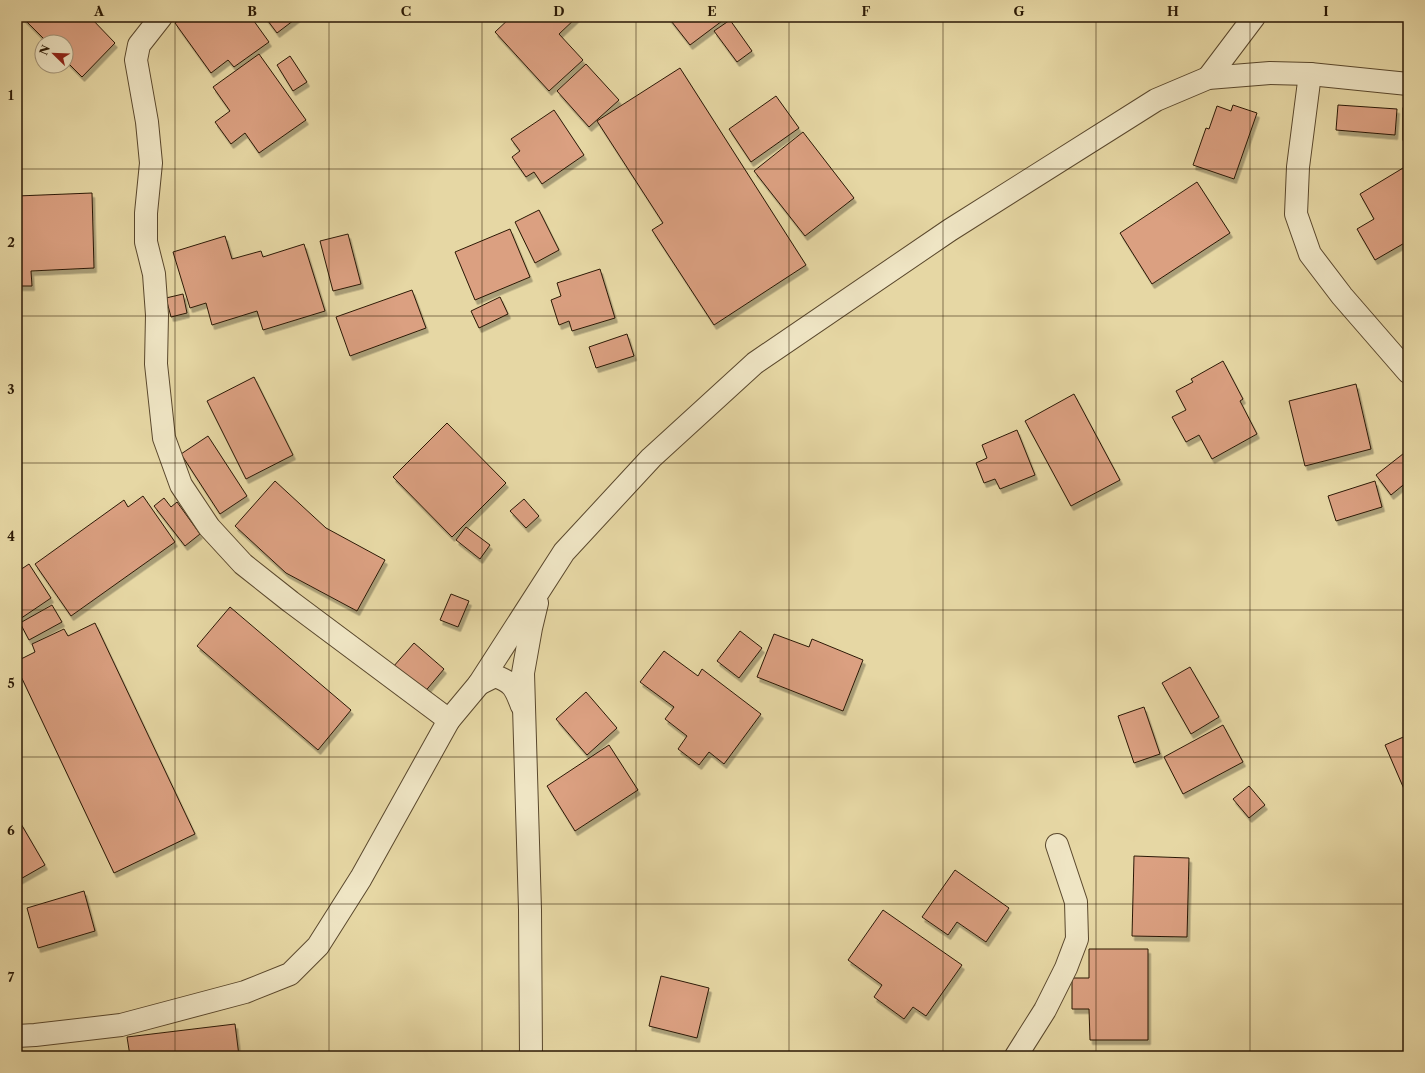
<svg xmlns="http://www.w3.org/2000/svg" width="1425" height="1073" font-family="'Libre Caslon Text',serif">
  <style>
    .building { fill: #dba081; stroke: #2b1905; filter: url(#shadow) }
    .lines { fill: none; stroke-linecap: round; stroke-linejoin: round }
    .minor-casing { stroke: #5a482d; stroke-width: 24 }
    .tertiary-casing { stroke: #5a482d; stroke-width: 24 }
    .minor { stroke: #efe5c4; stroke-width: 22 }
    .tertiary { stroke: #efe5c4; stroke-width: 22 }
    .grid { fill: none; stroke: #2b1905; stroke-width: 1; stroke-opacity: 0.55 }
    .neatline { fill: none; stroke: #2b1905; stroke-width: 1.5 }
    .grid-label { font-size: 13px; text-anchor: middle; font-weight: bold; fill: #2b1905 }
  </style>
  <defs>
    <filter id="shadow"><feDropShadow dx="2.5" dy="4.5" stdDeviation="0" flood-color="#0004"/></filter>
  </defs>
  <rect width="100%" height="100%" fill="#e6d7a4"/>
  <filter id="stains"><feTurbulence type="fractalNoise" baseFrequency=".005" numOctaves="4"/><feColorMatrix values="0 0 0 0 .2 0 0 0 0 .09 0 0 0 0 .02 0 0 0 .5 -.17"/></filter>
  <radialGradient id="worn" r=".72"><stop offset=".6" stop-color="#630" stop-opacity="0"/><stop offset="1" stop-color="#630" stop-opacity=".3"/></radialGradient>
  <g class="building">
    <polygon points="22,17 90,17 115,43 82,77 66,61 66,42 47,42"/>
    <polygon points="183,17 245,17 248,20 251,17 269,42 234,67 228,60 211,73 175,23"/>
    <polygon points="265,17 298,17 277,33"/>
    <polygon points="511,17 577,17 559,34 583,60 549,91 495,32"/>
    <polygon points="668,17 725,17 726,18 690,45"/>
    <polygon points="730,20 752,51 737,62 714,31"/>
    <polygon points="259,54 306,120 259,153 245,133 231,144 215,122 230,111 213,87"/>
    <polygon points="290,56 307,82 293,91 277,65"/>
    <polygon points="586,64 619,100 589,127 557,91"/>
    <polygon points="680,68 806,265 714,325 652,230 663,223 597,121"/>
    <polygon points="776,96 799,128 751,162 729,129"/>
    <polygon points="1233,105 1257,113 1234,179 1193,165 1206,128 1209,129 1217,106 1231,111"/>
    <polygon points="1338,105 1397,109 1395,135 1336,130"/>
    <rect x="1403" y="108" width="5" height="32"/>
    <polygon points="554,110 584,155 542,184 534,172 526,177 512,157 520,151 511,139"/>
    <polygon points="803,132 854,198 805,236 754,171"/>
    <polygon points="1408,165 1408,241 1375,260 1357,229 1374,219 1360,194"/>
    <polygon points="1197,182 1230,233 1152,284 1120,233"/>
    <polygon points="92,193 94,268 31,271 32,286 17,286 17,196"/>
    <polygon points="539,210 559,250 535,263 515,222"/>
    <polygon points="510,229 530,277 475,300 455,252"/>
    <polygon points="348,234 361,284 333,291 320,241"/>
    <polygon points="225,236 232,259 261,251 263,257 304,244 325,311 263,330 257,311 212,325 206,303 190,308 173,252"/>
    <polygon points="600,269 615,318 572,331 569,321 559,325 551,300 561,296 557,283"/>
    <polygon points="412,290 426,328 350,356 336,317"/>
    <polygon points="183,294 187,313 171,317 166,298"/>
    <polygon points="500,297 508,314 479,328 471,311"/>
    <polygon points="627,334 634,356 596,368 589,347"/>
    <polygon points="1223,361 1243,399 1240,401 1257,434 1212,459 1199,435 1186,442 1172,417 1186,410 1176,391 1193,382 1191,379"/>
    <polygon points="254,377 293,455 246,479 207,401"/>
    <polygon points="1356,384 1371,449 1305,466 1289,401"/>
    <polygon points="1074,394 1120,480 1071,506 1025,421"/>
    <polygon points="447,423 506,483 452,537 393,477"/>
    <polygon points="1017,430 1035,475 1000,489 995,479 984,483 976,463 987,458 982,445"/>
    <polygon points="208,436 247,496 220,514 181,454"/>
    <polygon points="1408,450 1408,481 1391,495 1376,475"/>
    <polygon points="275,481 326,528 385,560 357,611 286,573 235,526"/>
    <polygon points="1375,481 1382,507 1336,521 1328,496"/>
    <polygon points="143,496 175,542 71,616 35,564 124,500 128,507"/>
    <polygon points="164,498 171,507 177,502 200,534 185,546 154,506"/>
    <polygon points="524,499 539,516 526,528 510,511"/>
    <polygon points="466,527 490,545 480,559 456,540"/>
    <polygon points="29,564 51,598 17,621 17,572"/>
    <polygon points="451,594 469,601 458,627 440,620"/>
    <polygon points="52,605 62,622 29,640 20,623"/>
    <polygon points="230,607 351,710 318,750 197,646"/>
    <polygon points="95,623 195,834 114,873 17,668 17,661 35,652 32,644 64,629 68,636"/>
    <polygon points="740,631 762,648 739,678 717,661"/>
    <polygon points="774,634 809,647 812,639 863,660 843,711 757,677"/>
    <polygon points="414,643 444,669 423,694 393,667"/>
    <polygon points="664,651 698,676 702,669 761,714 724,764 709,752 699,765 678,749 687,736 665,719 674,707 640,682"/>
    <polygon points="1190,667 1219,717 1191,734 1162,683"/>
    <polygon points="586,692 617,728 587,755 556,719"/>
    <polygon points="1144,707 1160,754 1134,763 1118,716"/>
    <polygon points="1223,725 1243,762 1183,794 1164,757"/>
    <polygon points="1408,735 1408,787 1404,789 1385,745"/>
    <polygon points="609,745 638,790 575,831 547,786"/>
    <polygon points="1249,786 1265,805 1249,818 1233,799"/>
    <polygon points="17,817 45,865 17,881"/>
    <polygon points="1134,856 1189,858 1187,937 1132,936"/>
    <polygon points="955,870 1009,908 986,942 957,922 948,935 922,917"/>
    <polygon points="84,891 95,931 38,948 27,908"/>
    <polygon points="883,910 962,965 926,1016 913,1007 904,1019 874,997 882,985 848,960"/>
    <polygon points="1089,949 1148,949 1148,1040 1090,1040 1089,1009 1072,1009 1072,978 1089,978"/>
    <polygon points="661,976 709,988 697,1038 649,1026"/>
    <polygon points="235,1024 239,1056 130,1056 127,1037"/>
  </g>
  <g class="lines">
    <defs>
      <g id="minor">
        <polyline points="161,17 139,45 136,60 147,122 151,163 146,213 146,242 154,274 157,315 156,364 164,438 181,485 209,527 243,564 291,602 449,720"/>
        <polyline points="1310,74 1298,167 1296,214 1310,254 1342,296 1408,372"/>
        <polyline points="1016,1056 1045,1010 1066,968 1077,939 1076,902 1057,845"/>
      </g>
      <g id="tertiary">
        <polyline points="1208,78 1254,17"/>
        <path d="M479 684 495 676C514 683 515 688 522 706"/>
        <polyline points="17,1036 35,1035 121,1025 245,992 290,974 318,946 361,878 449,720 479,684 564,552 651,458 755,363 950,230 1156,100 1208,78 1270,73 1310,74 1408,84"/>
        <polyline points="531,1056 530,910 523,673 531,628 537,603"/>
      </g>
    </defs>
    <use href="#minor" class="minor-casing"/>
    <use href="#tertiary" class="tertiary-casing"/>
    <use href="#minor" class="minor"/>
    <use href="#tertiary" class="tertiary"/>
  </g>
  <path class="grid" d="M175 17V1056M329 17V1056M482 17V1056M636 17V1056M789 17V1056M943 17V1056M1096 17V1056M1250 17V1056M17 169H1408M17 316H1408M17 463H1408M17 610H1408M17 757H1408M17 904H1408"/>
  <rect width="1425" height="1073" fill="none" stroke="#e6d7a4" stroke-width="44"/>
  <g transform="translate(54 54) rotate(293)"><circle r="19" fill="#efe5c4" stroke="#a19378"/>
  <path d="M0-3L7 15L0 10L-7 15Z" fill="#8f2418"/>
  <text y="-6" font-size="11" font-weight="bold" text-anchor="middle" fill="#2b1905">N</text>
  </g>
  <rect x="22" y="22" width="1381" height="1029" class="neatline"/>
  <g class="grid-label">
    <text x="99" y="16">A</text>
    <text x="252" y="16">B</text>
    <text x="406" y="16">C</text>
    <text x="559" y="16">D</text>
    <text x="712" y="16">E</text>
    <text x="866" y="16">F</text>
    <text x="1019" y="16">G</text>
    <text x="1173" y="16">H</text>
    <text x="1326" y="16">I</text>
    <text x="11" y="100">1</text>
    <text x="11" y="247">2</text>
    <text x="11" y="394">3</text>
    <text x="11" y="541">4</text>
    <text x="11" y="688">5</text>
    <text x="11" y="835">6</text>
    <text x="11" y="982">7</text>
  </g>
  <rect width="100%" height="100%" filter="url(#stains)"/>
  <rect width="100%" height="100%" fill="url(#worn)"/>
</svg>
